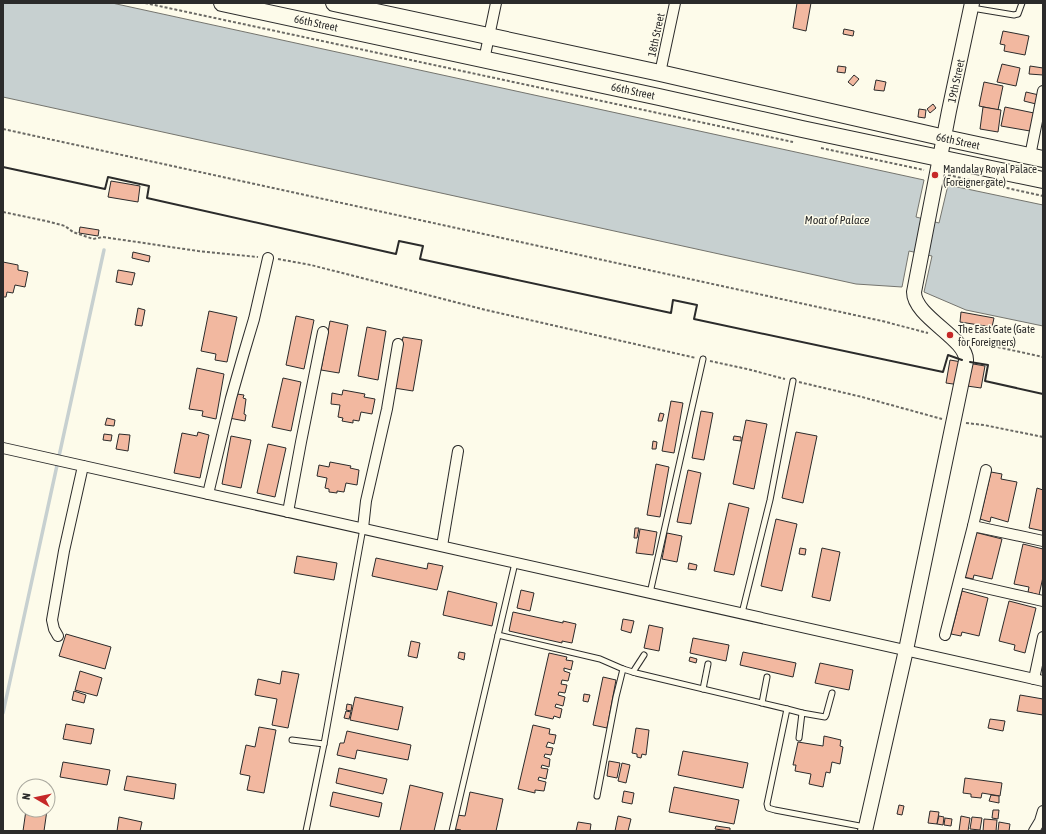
<svg xmlns="http://www.w3.org/2000/svg" width="1046" height="834" font-family="'Asap Condensed',sans-serif">
  <style>
    .water { fill: #c7d0d0; stroke: #74746e }
    .lines { fill: none; stroke-linecap: round; stroke-linejoin: round }
    .stream { stroke: #c7d0d0; stroke-width: 3.5 }
    .building { fill: #f2b8a0; stroke: #2b2b2b }
    .lane-casing { stroke: #2b2b2b; stroke-width: 7 }
    .street-casing { stroke: #2b2b2b; stroke-width: 12 }
    .secondary-casing { stroke: #2b2b2b; stroke-width: 16 }
    .primary-casing { stroke: #2b2b2b; stroke-width: 18 }
    .path { stroke: #6a6964; stroke-width: 2; stroke-dasharray: 3 2; stroke-linecap: butt }
    .lane { stroke: #fdfbea; stroke-width: 5 }
    .street { stroke: #fdfbea; stroke-width: 10 }
    .secondary { stroke: #fdfbea; stroke-width: 14 }
    .primary { stroke: #fdfbea; stroke-width: 16 }
    .wall { stroke: #2b2b2b; stroke-width: 2 }
    .poi-dot { fill: #c62828; stroke: #fdfbea; stroke-width: 1.5 }
    .labels { text-anchor: middle; dominant-baseline: central; stroke-width: 3; stroke-linejoin: round; paint-order: stroke }
    .street-label { font-size: 11px; fill: #2b2b2b; stroke: #fdfbea }
    .poi-label { font-size: 11px; fill: #2b2b2b; stroke: #fdfbea; text-anchor: start }
    .water-label { font-size: 12px; font-style: italic; fill: #2b2b2b; stroke: #fdfbea }
  </style>
  <rect width="100%" height="100%" fill="#fdfbea"/>
  <polygon class="water" points="3,3 112,3 924,180 916,217 939,223 948,185 1043,205 1043,326 966,310 924,292 932,256 909,251 902,287 856,284 3,97"/>
  <g class="lines">
    <polyline class="stream" points="3,713 104,250"/>
  </g>
  <g class="building">
    <polygon points="797,3 811,3 806,31 793,28"/>
    <polygon points="844,29 854,31 853,36 843,34"/>
    <polygon points="1003,31 1029,36 1025,55 1004,51 1005,45 1000,44"/>
    <polygon points="1002,64 1020,68 1016,86 997,82"/>
    <polygon points="838,66 846,67 845,73 837,72"/>
    <polygon points="1030,66 1043,68 1043,75 1029,74"/>
    <polygon points="854,75 859,79 853,86 848,82"/>
    <polygon points="876,80 886,82 884,91 874,90"/>
    <polygon points="984,82 1003,86 998,110 979,106"/>
    <polygon points="1026,92 1039,95 1036,104 1024,101"/>
    <polygon points="933,104 936,108 930,113 927,109"/>
    <polygon points="983,107 1001,110 998,132 980,129"/>
    <polygon points="1005,107 1034,113 1030,131 1001,126"/>
    <polygon points="919,109 926,110 925,118 918,117"/>
    <polygon points="111,181 140,186 138,202 108,197"/>
    <polygon points="80,227 99,230 98,236 79,233"/>
    <polygon points="133,252 150,256 149,262 132,258"/>
    <polygon points="3,262 18,265 18,270 28,272 25,287 15,285 13,293 7,292 6,297 3,297"/>
    <polygon points="118,270 135,273 132,285 116,282"/>
    <polygon points="138,308 145,310 142,326 135,325"/>
    <polygon points="209,311 237,317 227,362 215,360 216,354 201,351"/>
    <polygon points="961,312 994,318 992,327 960,322"/>
    <polygon points="296,316 314,320 304,369 286,365"/>
    <polygon points="330,321 348,325 339,373 321,370"/>
    <polygon points="367,327 386,331 378,380 358,376"/>
    <polygon points="403,337 422,340 413,391 394,388"/>
    <polygon points="950,360 985,366 981,388 946,383"/>
    <polygon points="197,368 224,374 216,419 202,416 203,411 189,409"/>
    <polygon points="283,378 301,382 291,431 272,427"/>
    <polygon points="343,390 365,394 364,397 375,399 372,414 361,412 359,421 353,420 353,423 342,421 343,418 338,417 340,405 331,404 332,393 342,395"/>
    <polygon points="237,394 244,395 243,398 246,399 244,414 246,415 245,421 229,418 233,396 236,397"/>
    <polygon points="671,401 683,403 674,453 662,451"/>
    <polygon points="701,411 713,413 704,460 692,458"/>
    <polygon points="660,413 664,414 662,421 658,421"/>
    <polygon points="107,418 115,420 114,426 105,425"/>
    <polygon points="746,420 767,424 754,489 733,484"/>
    <polygon points="198,432 209,435 200,478 174,473 182,433 197,436"/>
    <polygon points="796,432 817,436 803,503 782,498"/>
    <polygon points="104,434 112,435 111,441 103,440"/>
    <polygon points="119,434 130,435 128,451 116,449"/>
    <polygon points="231,436 251,440 241,488 222,484"/>
    <polygon points="734,436 741,437 741,441 733,440"/>
    <polygon points="653,441 657,442 656,449 652,449"/>
    <polygon points="268,444 286,448 275,497 257,493"/>
    <polygon points="330,462 351,466 350,468 359,470 357,485 346,483 344,492 337,491 337,493 329,492 329,489 325,488 327,478 317,476 319,465 329,467"/>
    <polygon points="656,464 669,467 660,517 647,515"/>
    <polygon points="688,470 701,473 691,524 677,522"/>
    <polygon points="991,472 1002,474 1001,479 1017,482 1008,522 991,517 990,522 980,519"/>
    <polygon points="1037,488 1043,490 1043,531 1029,528"/>
    <polygon points="729,503 749,508 734,575 714,571"/>
    <polygon points="776,519 797,524 782,591 761,586"/>
    <polygon points="635,528 639,528 637,538 634,538"/>
    <polygon points="640,529 657,532 653,555 636,553"/>
    <polygon points="974,532 1002,539 992,579 974,575 973,579 964,577"/>
    <polygon points="667,533 682,536 677,562 662,559"/>
    <polygon points="1023,544 1043,549 1043,577 1039,595 1028,592 1029,587 1014,584"/>
    <polygon points="800,548 806,549 805,555 799,554"/>
    <polygon points="822,548 840,552 830,601 812,597"/>
    <polygon points="297,556 337,563 334,580 294,573"/>
    <polygon points="376,558 427,569 428,563 443,566 437,590 372,576"/>
    <polygon points="689,563 697,565 696,570 688,569"/>
    <polygon points="521,590 534,593 530,611 517,608"/>
    <polygon points="448,591 497,603 492,626 443,615"/>
    <polygon points="962,591 988,598 979,636 962,632 961,636 951,634"/>
    <polygon points="1009,601 1036,608 1025,653 1014,650 1015,645 999,641"/>
    <polygon points="513,612 563,623 563,621 576,624 572,643 562,641 562,643 509,631"/>
    <polygon points="623,619 634,621 631,633 621,630"/>
    <polygon points="649,625 663,628 659,651 644,648"/>
    <polygon points="66,634 111,647 105,669 59,656"/>
    <polygon points="693,638 729,645 726,661 690,653"/>
    <polygon points="411,641 420,643 417,658 408,656"/>
    <polygon points="459,652 465,653 464,660 458,658"/>
    <polygon points="743,652 796,663 793,677 740,665"/>
    <polygon points="549,653 567,657 566,660 573,661 571,670 564,668 564,671 570,673 568,681 562,680 561,684 567,685 565,693 559,692 558,695 565,697 563,706 556,704 555,707 562,709 560,718 554,716 553,719 535,715"/>
    <polygon points="690,657 697,659 696,663 689,661"/>
    <polygon points="820,663 853,670 849,690 815,683"/>
    <polygon points="80,671 102,678 97,696 75,690"/>
    <polygon points="282,671 299,674 288,728 272,725 277,699 255,695 258,679 280,684"/>
    <polygon points="603,677 616,680 607,728 593,725"/>
    <polygon points="74,691 86,695 84,703 72,700"/>
    <polygon points="584,694 590,695 588,702 583,701"/>
    <polygon points="1020,695 1043,699 1043,715 1017,711"/>
    <polygon points="355,697 403,707 398,730 350,720"/>
    <polygon points="347,704 352,705 351,711 346,710"/>
    <polygon points="346,711 351,712 349,719 344,718"/>
    <polygon points="990,719 1005,721 1003,731 988,728"/>
    <polygon points="66,724 94,729 91,744 63,739"/>
    <polygon points="533,725 550,729 549,734 556,735 554,744 548,742 546,747 553,748 551,755 545,754 544,757 550,759 549,767 542,765 541,768 548,769 546,779 539,777 538,780 546,782 544,791 535,790 535,793 518,789"/>
    <polygon points="259,727 276,730 264,793 247,790 250,776 240,774 246,745 255,747"/>
    <polygon points="636,728 649,730 646,755 642,754 641,758 637,757 637,754 632,753"/>
    <polygon points="347,731 411,745 408,760 357,750 355,759 337,755 340,743 344,743"/>
    <polygon points="824,736 841,740 840,746 843,747 840,764 832,762 830,773 826,772 823,787 809,784 811,774 795,771 796,765 793,765 798,742 823,746"/>
    <polygon points="683,751 748,763 743,788 678,775"/>
    <polygon points="609,761 620,763 617,778 607,776"/>
    <polygon points="63,762 110,770 107,785 60,777"/>
    <polygon points="622,763 630,765 626,783 618,781"/>
    <polygon points="339,768 387,779 383,794 336,783"/>
    <polygon points="127,776 176,784 174,799 124,790"/>
    <polygon points="965,778 1002,783 1000,796 982,793 981,798 971,797 971,794 963,793"/>
    <polygon points="410,785 443,793 434,831 400,831"/>
    <polygon points="674,787 739,800 734,824 669,812"/>
    <polygon points="624,791 634,793 632,804 622,802"/>
    <polygon points="333,792 382,803 379,817 330,806"/>
    <polygon points="470,792 503,799 496,831 461,831 461,830 455,829 457,815 465,816"/>
    <polygon points="991,795 999,796 999,803 989,801"/>
    <polygon points="899,805 904,806 902,815 897,814"/>
    <polygon points="26,810 47,810 44,831 23,831"/>
    <polygon points="993,810 999,810 998,819 992,818"/>
    <polygon points="930,811 939,812 937,824 928,823"/>
    <polygon points="618,816 631,819 628,831 615,831"/>
    <polygon points="939,816 944,817 943,825 937,824"/>
    <polygon points="961,816 970,818 968,831 959,831"/>
    <polygon points="119,817 142,822 140,831 117,831"/>
    <polygon points="972,817 982,818 980,830 970,829"/>
    <polygon points="945,818 952,819 951,826 944,825"/>
    <polygon points="984,819 997,820 996,831 983,831"/>
    <polygon points="578,822 591,824 590,831 576,831"/>
    <polygon points="999,822 1010,824 1009,831 998,831"/>
    <polygon points="716,826 730,828 730,831 715,829"/>
  </g>
  <g class="lines">
    <defs>
      <g id="lane">
        <polyline points="972,8 1014,15 1018,14 1022,3"/>
        <polyline points="650,593 703,359"/>
        <polyline points="742,613 770,500 793,381"/>
        <polyline points="498,635 600,659 623,669 636,673 787,709 767,804 768,808 775,810 865,827"/>
        <polyline points="633,672 644,655"/>
        <polyline points="703,689 708,664"/>
        <polyline points="762,703 767,677"/>
        <polyline points="787,709 802,713 799,738"/>
        <polyline points="802,713 825,717 826,715 832,693"/>
        <polyline points="292,740 324,744"/>
        <polyline points="597,796 616,697 623,669"/>
        <polyline points="306,831 324,744 363,528"/>
        <polyline points="452,831 515,563"/>
      </g>
      <g id="street">
        <polyline points="484,60 496,3"/>
        <polyline points="660,73 675,3"/>
        <polyline points="1030,156 1043,91"/>
        <polyline points="3,448 1043,681"/>
        <polyline points="208,494 231,398 243,356 254,319 268,258"/>
        <polyline points="288,512 301,442 323,332"/>
        <polyline points="973,526 1043,541"/>
        <polyline points="363,528 366,501 387,409 398,344"/>
        <polyline points="442,546 458,451"/>
        <polyline points="959,582 1043,601"/>
        <polyline points="945,635 973,526 986,470"/>
        <polyline points="58,636 54,629 52,620 64,551 83,466"/>
        <polyline points="1034,679 1043,637"/>
        <polyline points="1034,831 1040,821 1043,811"/>
      </g>
      <path id="secondary" d="M865 831 906 650 966 361C968 339 914 317 914 292L949 111 972 3"/>
      <g id="primary">
        <polyline points="222,3 659,97 802,129 1043,180"/>
        <polyline points="334,3 660,73 945,138 1043,159"/>
      </g>
    </defs>
    <use href="#lane" class="lane-casing"/>
    <use href="#street" class="street-casing"/>
    <use href="#secondary" class="secondary-casing"/>
    <use href="#primary" class="primary-casing"/>
    <g class="path">
      <polyline points="145,3 793,142"/>
      <polyline points="3,129 882,321 928,333"/>
      <polyline points="821,148 924,170"/>
      <polyline points="948,175 1043,196"/>
      <polyline points="3,212 46,221 65,226 73,232 93,239 103,237 198,251 258,257"/>
      <polyline points="278,259 311,265 486,310 696,358"/>
      <polyline points="973,343 993,346 1043,357"/>
      <polyline points="710,361 747,369 785,379"/>
      <polyline points="799,382 862,397 942,419"/>
      <polyline points="966,423 984,425 1043,437"/>
    </g>
    <use href="#lane" class="lane"/>
    <use href="#street" class="street"/>
    <use href="#secondary" class="secondary"/>
    <use href="#primary" class="primary"/>
    <g class="wall">
      <polyline points="3,167 105,189 108,177 149,186 147,198 396,254 399,241 423,246 420,259 671,313 673,300 697,305 694,319 943,372 948,355 962,360"/>
      <polyline points="970,362 988,365 985,381 1043,394"/>
    </g>
  </g>
  <g class="poi-dot">
    <circle cx="935" cy="175" r="4"/>
    <circle cx="950" cy="335" r="4"/>
  </g>
  <g class="labels">
    <g class="street-label">
      <text transform="translate(316 23) rotate(12)">66th Street</text>
      <text transform="translate(656 35) rotate(-78)">18th Street</text>
      <text transform="translate(956 81) rotate(-78)">19th Street</text>
      <text transform="translate(633 91) rotate(12)">66th Street</text>
      <text transform="translate(958 141) rotate(12)">66th Street</text>
    </g>
    <g class="poi-label">
      <text x="943" y="169">Mandalay Royal Palace<tspan x="943" dy="13">(Foreigner gate)</tspan></text>
      <text x="958" y="329">The East Gate (Gate<tspan x="958" dy="13">for Foreigners)</tspan></text>
    </g>
    <g class="water-label">
      <text x="837" y="220">Moat of Palace</text>
    </g>
  </g>
  <rect width="1046" height="834" fill="none" stroke="#2b2b2b" stroke-width="8"/>
  <g transform="translate(36 798) rotate(279)"><circle r="19" fill="#fdfbea" stroke="#a9a89e"/>
  <path d="M0-3L7 15L0 10L-7 15Z" fill="#c62828"/>
  <text y="-6" font-size="11" font-weight="bold" text-anchor="middle" fill="#2b2b2b">N</text>
  </g>
</svg>
